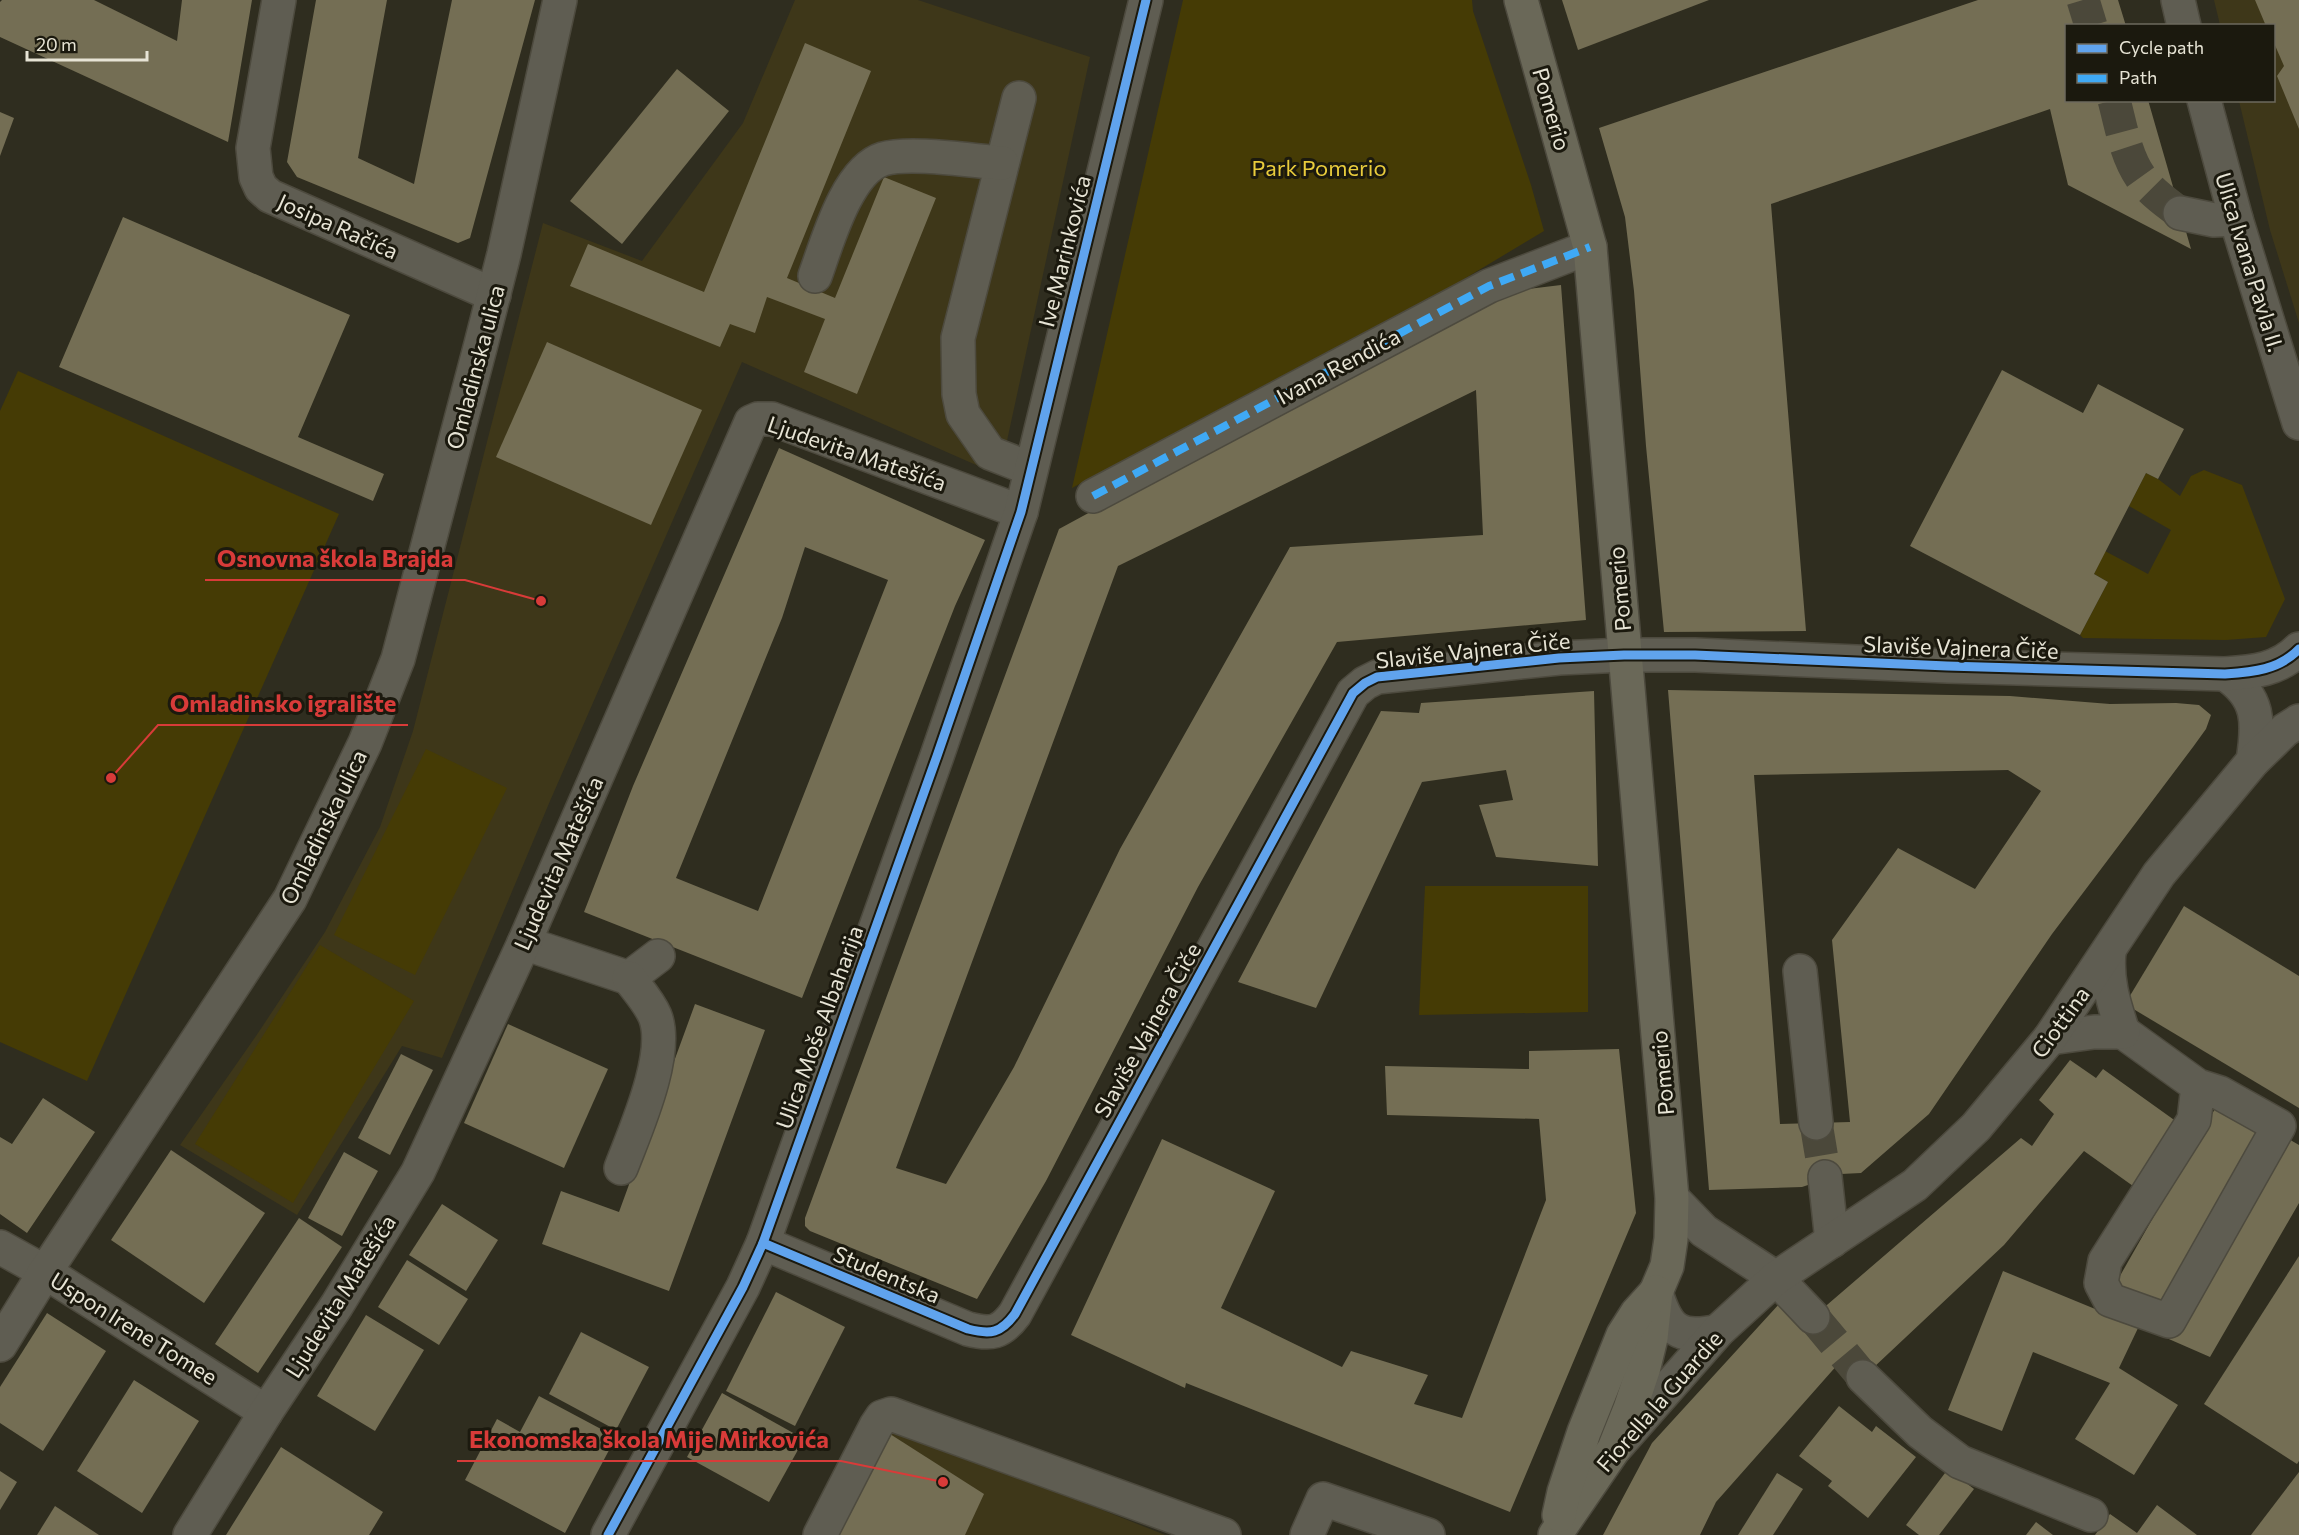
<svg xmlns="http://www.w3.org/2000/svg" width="2299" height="1535" font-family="Commissioner,sans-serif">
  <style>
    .built { fill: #3e3719 }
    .green { fill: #453b05 }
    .building { fill: #746e54; fill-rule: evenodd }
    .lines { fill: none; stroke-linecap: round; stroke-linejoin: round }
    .minor-tunnel { stroke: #4b483a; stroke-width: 33; stroke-dasharray: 33 16; stroke-linecap: butt }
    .minor-casing { stroke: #4d4a3e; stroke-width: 36 }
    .major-casing { stroke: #4d4a3e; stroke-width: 36 }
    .minor { stroke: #5f5d52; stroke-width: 33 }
    .major { stroke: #6a6858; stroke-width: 33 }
    .quiet { stroke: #3fa9f5; stroke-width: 8; stroke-dasharray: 15 8; stroke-linecap: butt }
    .cycleway-casing { stroke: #1b190e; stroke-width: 13 }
    .cycleway { stroke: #60a3ed; stroke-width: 9 }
    .labels { text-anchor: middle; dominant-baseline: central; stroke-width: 6; stroke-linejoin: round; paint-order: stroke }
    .street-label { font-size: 22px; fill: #e7e4d5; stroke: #1b190e }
    .park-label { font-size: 22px; fill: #e9cc3c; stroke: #1b190e }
    .leader { fill: none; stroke: #d83b39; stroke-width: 2 }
    .callout-dot { fill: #d83b39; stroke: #1b190e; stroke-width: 2 }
    .callout-label { font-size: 24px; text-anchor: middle; font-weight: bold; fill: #d83b39; stroke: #1b190e; stroke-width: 6; stroke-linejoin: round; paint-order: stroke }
  </style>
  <rect width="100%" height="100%" fill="#2f2d1f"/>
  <g class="built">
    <polygon points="795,0 918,0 1090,57 1005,450 992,472 742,362 550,801 442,1058 402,1046 297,1215 180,1145 256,1036 325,932 380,827 413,731 543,223 642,261 743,123"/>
    <polygon points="2214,0 2299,0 2299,323 2270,230 2239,101 2274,100 2274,26 2220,25"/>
    <polygon points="892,1426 1165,1535 825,1535"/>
  </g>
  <g class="green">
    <polygon points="1183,0 1472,0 1473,11 1531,185 1544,231 1459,282 1072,488"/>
    <polygon points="18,371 339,514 87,1081 0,1042 0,411"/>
    <polygon points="2204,470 2242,485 2285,599 2266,637 2226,640 2083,638 2080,635 2108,582 2094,574 2105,551 2148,574 2171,530 2129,506 2146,473 2158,479 2180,496 2191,476"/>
    <polygon points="426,749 507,788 415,975 334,935"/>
    <polygon points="1425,886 1588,886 1588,1012 1419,1015"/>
    <polygon points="320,945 414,1001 293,1203 195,1144"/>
  </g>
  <g class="building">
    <polygon points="2,0 94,0 177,41 182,0 252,0 228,142 0,37 0,2"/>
    <polygon points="316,0 387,0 358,158 414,184 452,0 535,0 470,238 458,243 297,177 287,162"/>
    <polygon points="1562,0 1709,0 1578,50"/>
    <polygon points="1978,0 2118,0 2126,26 2066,26 2066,100 2148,100 2191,249 2068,185 2050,109 1771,204 1806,631 1664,632 1646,446 1634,291 1625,217 1599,128"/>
    <polygon points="2255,0 2299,0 2299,129 2277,76 2284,66 2274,43 2274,26 2266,26"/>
    <polygon points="805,43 871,71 787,278 835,298 884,177 936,198 857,394 804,372 825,319 767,297 755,333 730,324 720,347 570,286 588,244 704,292"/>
    <polygon points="677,69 729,111 622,244 570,201"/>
    <polygon points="0,112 14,118 0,156"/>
    <polygon points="123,217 350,315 298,437 384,474 373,501 59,367"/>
    <path d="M1561 285 1586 620 1337 642 1198 887 1046 1181 977 1299 810 1231 805 1226V1218L1059 529 1494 293ZM1476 390 1483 535 1290 547 1120 849 1014 1067 946 1184 896 1168 1118 566Z"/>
    <polygon points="547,342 702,410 651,525 496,457"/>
    <polygon points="2002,370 2083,413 2098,384 2184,429 2158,479 2146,473 2094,574 2108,582 2080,635 1910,546"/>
    <path d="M779 448 985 540 955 606 802 998 584 912 633 786ZM805 547 888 580 758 911 676 878 782 618Z"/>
    <path d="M1668 690 2010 696 2110 704 2176 703 2199 705 2211 715 2206 729 2193 747 2052 934 1929 1114 1861 1173 1841 1174 1802 1187 1709 1190ZM2008 770 2041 791 1975 889 1898 848 1832 940 1850 1122 1780 1124 1754 775Z"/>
    <polygon points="1594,691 1598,866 1496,857 1479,805 1513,800 1506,770 1422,782 1316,1008 1238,982 1381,711 1419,713 1421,703"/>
    <polygon points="2184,906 2299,976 2299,1108 2125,1004"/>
    <polygon points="695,1004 765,1030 669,1291 542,1244 561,1191 619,1212"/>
    <polygon points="508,1024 608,1069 564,1168 464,1123"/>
    <polygon points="1619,1049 1636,1213 1510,1512 1186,1383 1185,1388 1071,1335 1162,1139 1275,1191 1221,1308 1342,1367 1351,1351 1428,1375 1414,1404 1462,1418 1546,1200 1539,1119 1387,1115 1385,1066 1529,1069 1529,1051"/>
    <polygon points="401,1054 433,1070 390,1155 358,1138"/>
    <polygon points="2070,1060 2096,1078 2103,1069 2184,1127 2140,1191 2084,1151 2004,1245 1856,1384 1839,1363 1716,1502 1700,1535 1603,1535 1652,1443 1781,1302 1813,1317 2021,1138 2032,1146 2054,1114 2039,1100"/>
    <polygon points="43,1098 95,1132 27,1233 0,1214 0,1137 12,1144"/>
    <polygon points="2220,1100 2299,1145 2299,1203 2210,1357 2139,1326 2119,1368 2178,1405 2134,1475 2075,1439 2110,1383 2033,1352 2002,1431 1948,1410 2003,1271 2100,1311"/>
    <polygon points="171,1150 265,1213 204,1303 111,1240"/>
    <polygon points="344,1152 378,1171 342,1236 308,1218"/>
    <polygon points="442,1204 498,1240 466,1291 409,1255"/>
    <polygon points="299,1218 342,1247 258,1373 215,1344"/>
    <polygon points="2299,1256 2299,1461 2297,1464 2204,1404"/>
    <polygon points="407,1260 468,1299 439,1345 378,1307"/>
    <polygon points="776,1292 845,1327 795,1426 726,1391"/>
    <polygon points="47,1313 106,1351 43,1451 0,1423 0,1387"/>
    <polygon points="366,1315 424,1350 375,1431 317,1396"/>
    <polygon points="581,1332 649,1367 616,1430 549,1394"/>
    <polygon points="134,1380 199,1421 142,1513 77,1471"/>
    <polygon points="722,1393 804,1439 769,1502 687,1457"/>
    <polygon points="539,1396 616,1437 565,1533 465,1480 497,1419 520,1432"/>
    <polygon points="1839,1406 1872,1432 1876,1426 1916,1457 1868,1518 1828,1486 1832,1481 1799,1456"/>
    <polygon points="890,1434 984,1494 965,1535 839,1535"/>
    <polygon points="281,1447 383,1512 369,1535 226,1535"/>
    <polygon points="1948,1469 1974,1489 1939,1535 1919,1535 1906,1525"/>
    <polygon points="0,1471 17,1482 0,1510"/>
    <polygon points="2299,1472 2299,1535 2251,1535"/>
    <polygon points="1777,1473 1803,1489 1773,1535 1738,1535"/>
    <polygon points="2157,1505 2197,1535 2095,1535 2110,1514 2137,1533"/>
    <polygon points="55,1506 99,1535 37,1535"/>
    <polygon points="2036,1522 2053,1535 2026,1535"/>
  </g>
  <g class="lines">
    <g class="minor-tunnel">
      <polyline points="2083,0 2091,26"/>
      <path d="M2114 100C2121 126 2126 158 2142 179 2152 193 2167 203 2180 213"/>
      <polyline points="1816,1123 1825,1177"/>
      <polyline points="1813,1317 1863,1377"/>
    </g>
    <defs>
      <g id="minor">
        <polyline points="279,0 253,148 256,177 261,188 270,196 494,295"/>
        <polyline points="2178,0 2184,26"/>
        <polyline points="1019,98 958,338 959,394 963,414 990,453 1031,469"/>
        <polyline points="2204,100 2236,219 2299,423"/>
        <polyline points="2180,213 2214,220 2236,219"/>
        <path d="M815 276C827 243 847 170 883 159 910 151 973 161 1002 163"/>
        <polyline points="1093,496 1489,286 1590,247"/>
        <path d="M2225 674C2260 697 2259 723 2253 761"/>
        <polyline points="524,943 629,978 658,956"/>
        <polyline points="1800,971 1816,1123"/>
        <polyline points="2123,1032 2198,1086 2220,1093 2279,1126 2169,1321 2110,1300 2101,1283 2105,1261 2194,1120 2198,1086"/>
        <path d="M2050 1038 2094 1032H2123C2114 1004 2106 981 2109 952"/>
        <path d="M621 1168C635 1131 670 1054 655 1016 649 1002 638 990 629 978"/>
        <polyline points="1825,1177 1832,1241"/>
        <polyline points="1672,1198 1704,1231 1776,1278 1813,1317"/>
        <path d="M763 1243 968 1329C991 1335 1001 1333 1015 1314L1353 693 1365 683 1377 677 1559 658 1624 655H1695L1947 666 2225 674C2253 672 2279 670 2299 649"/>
        <polyline points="0,1247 45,1272 266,1412"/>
        <path d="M1656 1292C1667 1330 1679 1340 1718 1331"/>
        <polyline points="0,1345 45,1272 290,899 365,743 398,659 481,344 504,254 560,0"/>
        <polyline points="1863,1377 1920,1432 1960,1462 2091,1515"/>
        <polyline points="1615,1448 1718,1331 1776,1278 1915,1185 1976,1127 2050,1038 2159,874 2253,761 2285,730 2299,721"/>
        <polyline points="190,1535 266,1412 337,1305 418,1172 524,943 751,422 758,419 772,419 1021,512"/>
        <polyline points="608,1535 743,1287 763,1243 937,756 1021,512 1146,0"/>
        <polyline points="820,1535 876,1426 882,1417 891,1414 1224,1535"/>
        <polyline points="1307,1535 1323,1499 1428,1535"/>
      </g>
      <g id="major">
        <polyline points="1521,0 1590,247 1672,1198 1671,1239 1667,1266 1656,1292 1651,1338 1644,1367 1630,1409 1614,1449 1555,1535"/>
        <polyline points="1559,1515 1564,1492 1584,1432 1623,1335 1637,1313 1656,1292"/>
      </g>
    </defs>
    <use href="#minor" class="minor-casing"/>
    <use href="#major" class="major-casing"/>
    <use href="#minor" class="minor"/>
    <use href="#major" class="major"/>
    <polyline class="quiet" points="1093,496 1489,286 1590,247"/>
    <defs>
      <g id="cycleway">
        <path d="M763 1243 968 1329C991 1335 1001 1333 1015 1314L1353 693 1365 683 1377 677 1559 658 1624 655H1695L1947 666 2225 674C2253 672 2279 670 2299 649"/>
        <polyline points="608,1535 743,1287 763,1243 937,756 1021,512 1146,0"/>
      </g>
    </defs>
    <use href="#cycleway" class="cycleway-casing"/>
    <use href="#cycleway" class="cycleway"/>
  </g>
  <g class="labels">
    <g class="street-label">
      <text transform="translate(1552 109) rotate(74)">Pomerio</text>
      <text transform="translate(338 226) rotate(24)">Josipa Račića</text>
      <text transform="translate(1064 251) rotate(-76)">Ive Marinkovića</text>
      <text transform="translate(2250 262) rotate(73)">Ulica Ivana Pavla II.</text>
      <text transform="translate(1338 366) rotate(-28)">Ivana Rendića</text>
      <text transform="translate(475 367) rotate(-75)">Omladinska ulica</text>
      <text transform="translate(857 453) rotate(19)">Ljudevita Matešića</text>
      <text transform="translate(1619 589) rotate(-95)">Pomerio</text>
      <text transform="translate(1961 647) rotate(2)">Slaviše Vajnera Čiče</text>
      <text transform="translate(1473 650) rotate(-6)">Slaviše Vajnera Čiče</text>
      <text transform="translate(323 827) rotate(-64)">Omladinska ulica</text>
      <text transform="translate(558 863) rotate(-66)">Ljudevita Matešića</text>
      <text transform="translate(2060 1022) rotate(-54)">Ciottina</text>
      <text transform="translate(819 1027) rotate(-70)">Ulica Moše Albaharija</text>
      <text transform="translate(1147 1030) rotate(-61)">Slaviše Vajnera Čiče</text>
      <text transform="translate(1662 1073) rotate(-95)">Pomerio</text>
      <text transform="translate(887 1274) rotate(23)">Studentska</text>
      <text transform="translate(340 1296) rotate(-58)">Ljudevita Matešića</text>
      <text transform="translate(134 1328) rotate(32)">Uspon Irene Tomee</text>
      <text transform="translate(1659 1401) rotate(-49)">Fiorella la Guardie</text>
    </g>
    <g class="park-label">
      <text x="1319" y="167">Park Pomerio</text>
    </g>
  </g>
  <path class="leader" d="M541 601L465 580H205M111 778L158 725H408M943 1482L841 1461H457"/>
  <g class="callout-dot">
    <circle cx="541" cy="601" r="6"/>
    <circle cx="111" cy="778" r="6"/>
    <circle cx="943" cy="1482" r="6"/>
  </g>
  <g class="callout-label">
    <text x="335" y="567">Osnovna škola Brajda</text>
    <text x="283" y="712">Omladinsko igralište</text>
    <text x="649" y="1448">Ekonomska škola Mije Mirkovića</text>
  </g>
  <rect x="2065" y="24" width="210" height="78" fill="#1b190e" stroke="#6d6a5e" stroke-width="1.5"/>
  <rect x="2077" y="44" width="30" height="9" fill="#60a3ed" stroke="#6d6a5e" stroke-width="1.5"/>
  <text x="2119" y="54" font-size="18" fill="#e7e4d5">Cycle path</text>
  <rect x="2077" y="74" width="30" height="9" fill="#3fa9f5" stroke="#6d6a5e" stroke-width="1.5"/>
  <text x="2119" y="84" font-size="18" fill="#e7e4d5">Path</text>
  <path d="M27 51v9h120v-9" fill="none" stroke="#e7e4d5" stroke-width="3"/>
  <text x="36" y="51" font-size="18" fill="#e7e4d5" stroke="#1b190e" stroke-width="4.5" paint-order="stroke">20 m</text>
</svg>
